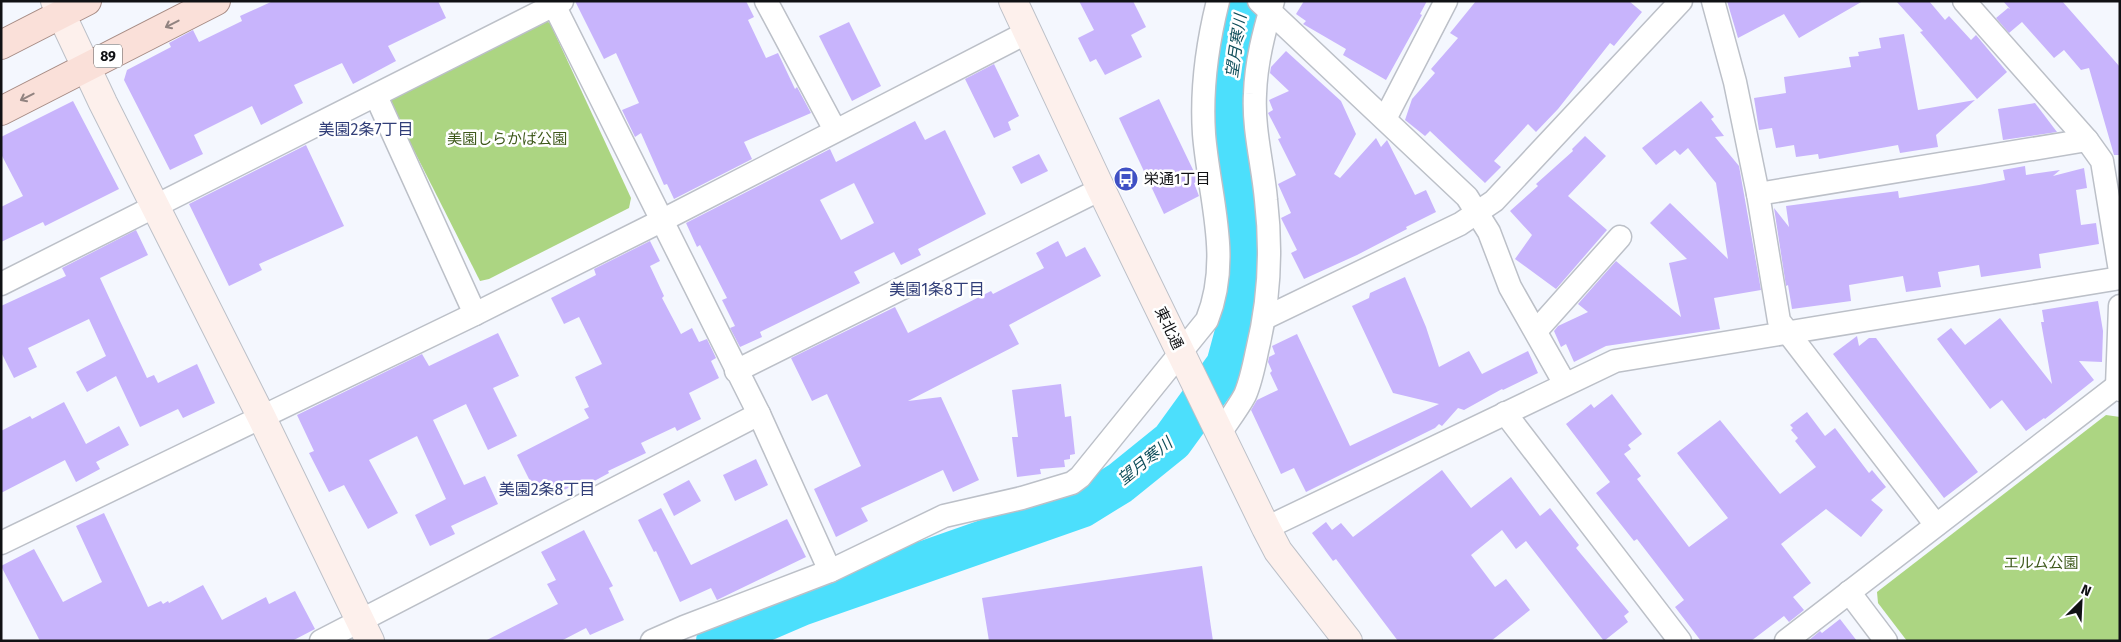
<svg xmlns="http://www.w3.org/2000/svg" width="2121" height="642" font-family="'Fira Sans','Noto Sans JP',sans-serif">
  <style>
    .green { fill: #acd582 }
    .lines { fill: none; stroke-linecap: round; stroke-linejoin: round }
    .river { stroke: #4cdffc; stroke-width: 42 }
    .building { fill: #c8b4fc; fill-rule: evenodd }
    .street-casing { stroke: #bcc0c8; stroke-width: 25 }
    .secondary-casing { stroke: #bcc0c8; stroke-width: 30 }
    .primary-casing { stroke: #a68b84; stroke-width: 30 }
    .street { stroke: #fff; stroke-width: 22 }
    .secondary { stroke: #fdf0ec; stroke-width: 28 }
    .primary { stroke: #fae0d9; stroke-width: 28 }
    .oneway { stroke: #918380 }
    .labels { text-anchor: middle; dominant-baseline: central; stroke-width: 5; stroke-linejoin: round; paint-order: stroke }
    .shield { fill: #fff; stroke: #58585a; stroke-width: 1 }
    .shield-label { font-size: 14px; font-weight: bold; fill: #101114 }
    .park-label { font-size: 15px; fill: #3e591b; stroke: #fff }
    .poi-label { font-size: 15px; fill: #101114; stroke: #fff; text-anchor: start }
    .street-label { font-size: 15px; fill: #101114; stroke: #fff }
    .water-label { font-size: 16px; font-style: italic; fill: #104f5b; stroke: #fff }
    .neighbourhood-label { font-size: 16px; fill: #313e78; stroke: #fff }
  </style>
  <rect width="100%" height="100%" fill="#f4f7fe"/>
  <g class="green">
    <polygon points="542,19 550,23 631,198 629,208 489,279 480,281 389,101"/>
    <polygon points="2106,415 2120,417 2120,641 1907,641 1878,603 1877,592"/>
  </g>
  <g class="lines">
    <polyline class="river" points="717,641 801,605 1081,507 1120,483 1172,441 1227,365 1240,317 1245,282 1246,225 1231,128 1230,68 1235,32 1243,1"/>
  </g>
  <g class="building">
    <polygon points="273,1 438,1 446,18 388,46 396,61 353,84 342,63 294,85 303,103 261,125 252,106 194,135 203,154 170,170 124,80 127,70 171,47 169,43 193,30 199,42 242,21 240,16"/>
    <polygon points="575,1 746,1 754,17 748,20 766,58 778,53 795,89 797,87 811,113 744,142 752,159 674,199 667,184 664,185 641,133 635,137 622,110 639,103 616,53 604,59"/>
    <polygon points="1079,1 1133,1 1146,27 1131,35 1142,57 1105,75 1096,59 1090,62 1078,38 1094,30"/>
    <polygon points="1304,1 1427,1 1420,14 1422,15 1386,80 1343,55 1346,49 1303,24 1306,21 1296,14"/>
    <polygon points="1476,1 1629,1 1642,12 1614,46 1610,43 1558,109 1536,132 1528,124 1494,161 1501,167 1485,183 1430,131 1425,136 1405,120 1412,99 1435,73 1431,69 1458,38 1450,33"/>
    <polygon points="1727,1 1863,1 1799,38 1784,14 1738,38"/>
    <polygon points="1896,1 1929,1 1945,20 1949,16 1971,40 1976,35 2007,72 1977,99 1920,32 1923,31"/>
    <polygon points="2003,1 2062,1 2120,67 2120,155 2114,155 2089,68 2081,70 2064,50 2054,58 2022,22 2009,33 1996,18 2008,8 2010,9"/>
    <polygon points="849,22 881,86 852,101 819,36"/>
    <polygon points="1904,34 1918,110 1975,100 1936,135 1938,147 1900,153 1898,145 1819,159 1818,154 1796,157 1794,145 1776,148 1772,128 1759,130 1754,98 1786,93 1784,77 1851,67 1849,57 1859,56 1858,52 1881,48 1879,38"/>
    <polygon points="1286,51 1341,101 1356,134 1334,174 1340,178 1376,138 1381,147 1387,140 1415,195 1426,190 1436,212 1406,227 1407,229 1357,255 1304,279 1291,253 1297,250 1281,218 1291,213 1278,184 1296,175 1278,139 1281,138 1268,113 1273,110 1269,100 1289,91 1270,73 1271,67"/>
    <polygon points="994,64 1019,116 1008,122 1011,130 994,138 965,79"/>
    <polygon points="1159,99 1196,176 1197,182 1194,183 1199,196 1164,214 1119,118"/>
    <polygon points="73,101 119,189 45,226 43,222 1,242 1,207 23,196 1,154 1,137"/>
    <polygon points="1701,101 1714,117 1711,119 1724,136 1715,137 1739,166 1761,290 1714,298 1720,329 1606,346 1574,362 1566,344 1561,347 1554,331 1558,326 1588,312 1578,304 1616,261 1681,317 1669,263 1687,259 1650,223 1670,203 1728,259 1716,183 1688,148 1680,155 1675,150 1656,165 1642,148"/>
    <polygon points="2035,103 2057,132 2003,140 1998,109"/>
    <path d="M915 121 925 140 945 130 986 214 918 249 921 255 901 265 894 252 854 272 860 283 760 332 762 337 740 347 730 328 735 326 722 300 727 298 700 245 697 247 686 223 830 149 836 162ZM854 183 874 223 841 240 820 200Z"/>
    <polygon points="1585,136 1606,156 1568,196 1607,230 1556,289 1515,259 1532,235 1510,211 1538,186 1536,184 1573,151 1572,149"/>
    <polygon points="306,145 344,226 259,264 262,270 229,286 189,204"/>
    <polygon points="1039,154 1048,171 1021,184 1012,167"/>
    <polygon points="2025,166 2026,175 2060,170 2053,176 2084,168 2087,188 2076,190 2081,225 2096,223 2099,244 2039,254 2041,268 1981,277 1979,265 1938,272 1941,287 1906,292 1903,276 1849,285 1851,301 1792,309 1788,285 1786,286 1774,208 1789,227 1786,206 1898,191 1899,198 1979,185 2005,180 2003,170"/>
    <polygon points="136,230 148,255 100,278 119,319 147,378 154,375 158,383 197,364 215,403 183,418 178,409 140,427 116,376 87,392 76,372 106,356 89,319 28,348 37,367 14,378 1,352 1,306 66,276 62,268"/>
    <polygon points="650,241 660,261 650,266 664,296 662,298 681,334 692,328 699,342 707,339 716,358 711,361 719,378 689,393 701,419 677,431 675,427 641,443 646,453 608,471 609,473 587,485 584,480 552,496 548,489 532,485 517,455 589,418 584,409 589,407 575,377 602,364 579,317 564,324 551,298 596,275 594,269"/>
    <polygon points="1058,241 1066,257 1085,247 1101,276 1009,325 1019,344 908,401 941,397 979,480 953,492 943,470 861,508 868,521 836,537 814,489 861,466 827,394 812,401 791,358 895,307 908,333 991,291 993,294 1044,268 1036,253"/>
    <polygon points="1405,277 1426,327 1439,367 1469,351 1482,374 1528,351 1538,373 1503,390 1502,389 1464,410 1458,408 1442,426 1439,424 1435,428 1306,492 1294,468 1281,474 1251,410 1257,400 1278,390 1270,373 1272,371 1268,362 1269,357 1275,354 1272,346 1297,334 1350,446 1439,404 1393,393 1352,306 1369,298 1370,293"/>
    <polygon points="2098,301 2103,331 2102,362 2079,361 2094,380 2045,419 2044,418 2026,431 2002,400 1990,409 1937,339 1951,328 1965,345 2000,318 2052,384 2041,322 2044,322 2042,310"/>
    <polygon points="498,333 519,376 493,388 517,436 488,450 466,404 433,420 464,485 485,476 498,504 451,526 455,534 430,546 415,515 446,499 417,436 369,460 398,513 368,529 344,485 329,492 309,453 314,451 297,415 422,354 429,366"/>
    <polygon points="1857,336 1859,346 1869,338 1876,338 1978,472 1944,498 1833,354"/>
    <polygon points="1061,384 1065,417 1071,416 1075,454 1070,455 1070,459 1064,460 1065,467 1040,469 1041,474 1017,477 1012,437 1018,437 1012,390"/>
    <polygon points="1612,394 1642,434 1628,445 1631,449 1624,454 1641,476 1637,479 1689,547 1728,518 1677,453 1720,420 1780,494 1816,467 1795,441 1798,438 1791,430 1793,428 1790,425 1807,412 1825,436 1835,428 1869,473 1872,470 1886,487 1871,500 1883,510 1861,537 1826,509 1781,544 1811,583 1793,597 1804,610 1789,622 1784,616 1751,641 1701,641 1675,607 1684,600 1637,539 1634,541 1596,493 1610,482 1566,424 1591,404 1594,408"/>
    <polygon points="64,402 86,444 119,426 129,445 96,462 100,469 76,482 65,460 1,493 1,431 30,416 32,419"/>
    <polygon points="756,459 768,485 735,501 723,475"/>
    <polygon points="1442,470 1471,508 1511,477 1540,516 1550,508 1579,545 1576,548 1629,612 1624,616 1628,622 1604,641 1526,541 1516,549 1502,530 1471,555 1495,587 1506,579 1530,610 1491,641 1398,641 1336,559 1333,561 1312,533 1326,522 1332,530 1341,523 1353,537"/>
    <polygon points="689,480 701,501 674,516 663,494"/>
    <polygon points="661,508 691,565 787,519 806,557 717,600 711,588 680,602 656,551 654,552 638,520"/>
    <polygon points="104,513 148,607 161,601 163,604 168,601 169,603 203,585 222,620 266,597 269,604 295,591 315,629 292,641 40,641 1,566 34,549 63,602 102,582 76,526"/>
    <polygon points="584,530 613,586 609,588 624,620 590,635 586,628 561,641 485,641 558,604 547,584 556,580 541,552"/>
    <polygon points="1202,566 1213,641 989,641 982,598"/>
    <polygon points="1840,619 1857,641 1808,641 1820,631 1822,633"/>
  </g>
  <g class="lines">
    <defs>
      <g id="street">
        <polyline points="552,1 759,414 830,571"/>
        <polyline points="766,1 835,130"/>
        <polyline points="1259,1 1467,197 1489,232 1510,287 1565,384"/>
        <polyline points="1713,1 1735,82 1758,194 1779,321 1936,525"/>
        <polyline points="376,96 475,314"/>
        <polyline points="1385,119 1446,1"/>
        <polyline points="2087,140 2102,161 2120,271"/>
        <polyline points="1758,194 2087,140 1964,1"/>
        <polyline points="1,284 562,1"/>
        <polyline points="2120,306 2117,386 2120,390"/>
        <polyline points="1265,318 1460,224 1494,201 1681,1"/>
        <polyline points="1536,331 1620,237"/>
        <polyline points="736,371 1101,189"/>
        <polyline points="1505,413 1680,641"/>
        <path d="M1220 433C1228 421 1238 408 1245 395 1251 381 1254 366 1257 351 1269 302 1272 251 1266 200 1263 165 1253 130 1255 94 1256 62 1264 32 1273 1"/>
        <polyline points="1266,528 1615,361 2120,278"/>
        <polyline points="1,543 475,314 661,221 1028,32"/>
        <polyline points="1849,592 1886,641"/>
        <polyline points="321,641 759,414"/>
        <path d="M652 641 684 627 830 571 944 516 1022 498 1072 483 1080 477 1207 320C1232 258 1209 197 1204 134 1201 89 1207 45 1218 1"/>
        <polyline points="1786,641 2117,386"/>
      </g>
      <g id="secondary">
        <polyline points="55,1 103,103 261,416 370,641"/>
        <polyline points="1013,1 1101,189 1266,528 1278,551 1348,641"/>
      </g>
      <g id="primary">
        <polyline points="1,45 87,1"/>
        <polyline points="1,111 216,1"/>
      </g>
    </defs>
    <use href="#street" class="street-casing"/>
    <use href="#secondary" class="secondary-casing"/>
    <use href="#primary" class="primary-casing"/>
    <use href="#street" class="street"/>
    <use href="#secondary" class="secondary"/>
    <use href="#primary" class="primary"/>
  </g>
  <defs><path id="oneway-shaft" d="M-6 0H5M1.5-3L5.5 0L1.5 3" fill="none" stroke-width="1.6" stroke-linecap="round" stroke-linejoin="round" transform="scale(1.25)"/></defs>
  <g class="oneway">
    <use href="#oneway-shaft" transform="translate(172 24) rotate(153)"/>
    <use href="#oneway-shaft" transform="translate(27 97) rotate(153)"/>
  </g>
  <defs>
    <symbol id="bus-disc" viewBox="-11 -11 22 22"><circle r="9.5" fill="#3f50c4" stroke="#fff"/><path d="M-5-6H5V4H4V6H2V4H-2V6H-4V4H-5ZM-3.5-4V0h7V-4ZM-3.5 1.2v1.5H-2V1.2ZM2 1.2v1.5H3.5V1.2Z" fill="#fff"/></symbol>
  </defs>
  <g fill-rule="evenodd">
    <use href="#bus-disc" x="1112" y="165" width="28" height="28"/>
  </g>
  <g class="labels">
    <rect class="shield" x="94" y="44.5" width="28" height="23" rx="4"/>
    <g class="shield-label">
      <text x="108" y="56">89</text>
    </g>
    <g class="park-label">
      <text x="507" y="139">美園しらかば公園</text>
      <text x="2041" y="563">エルム公園</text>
    </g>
    <g class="poi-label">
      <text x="1144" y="179">栄通1丁目</text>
    </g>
    <g class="street-label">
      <text transform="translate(1169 328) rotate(64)">東北通</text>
    </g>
    <g class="water-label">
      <text transform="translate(1236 46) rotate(-82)">望月寒川</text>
      <text transform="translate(1145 461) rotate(-39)">望月寒川</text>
    </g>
    <g class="neighbourhood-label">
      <text x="366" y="129">美園2条7丁目</text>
      <text x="937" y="289">美園1条8丁目</text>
      <text x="547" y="489">美園2条8丁目</text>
    </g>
  </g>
  <rect width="2121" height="642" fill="none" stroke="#101114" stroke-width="5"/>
  <g transform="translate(2081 602) rotate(24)" stroke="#ffffff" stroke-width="4" paint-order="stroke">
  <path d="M0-4L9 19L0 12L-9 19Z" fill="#101114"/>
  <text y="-8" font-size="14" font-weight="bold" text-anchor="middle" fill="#101114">N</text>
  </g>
</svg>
